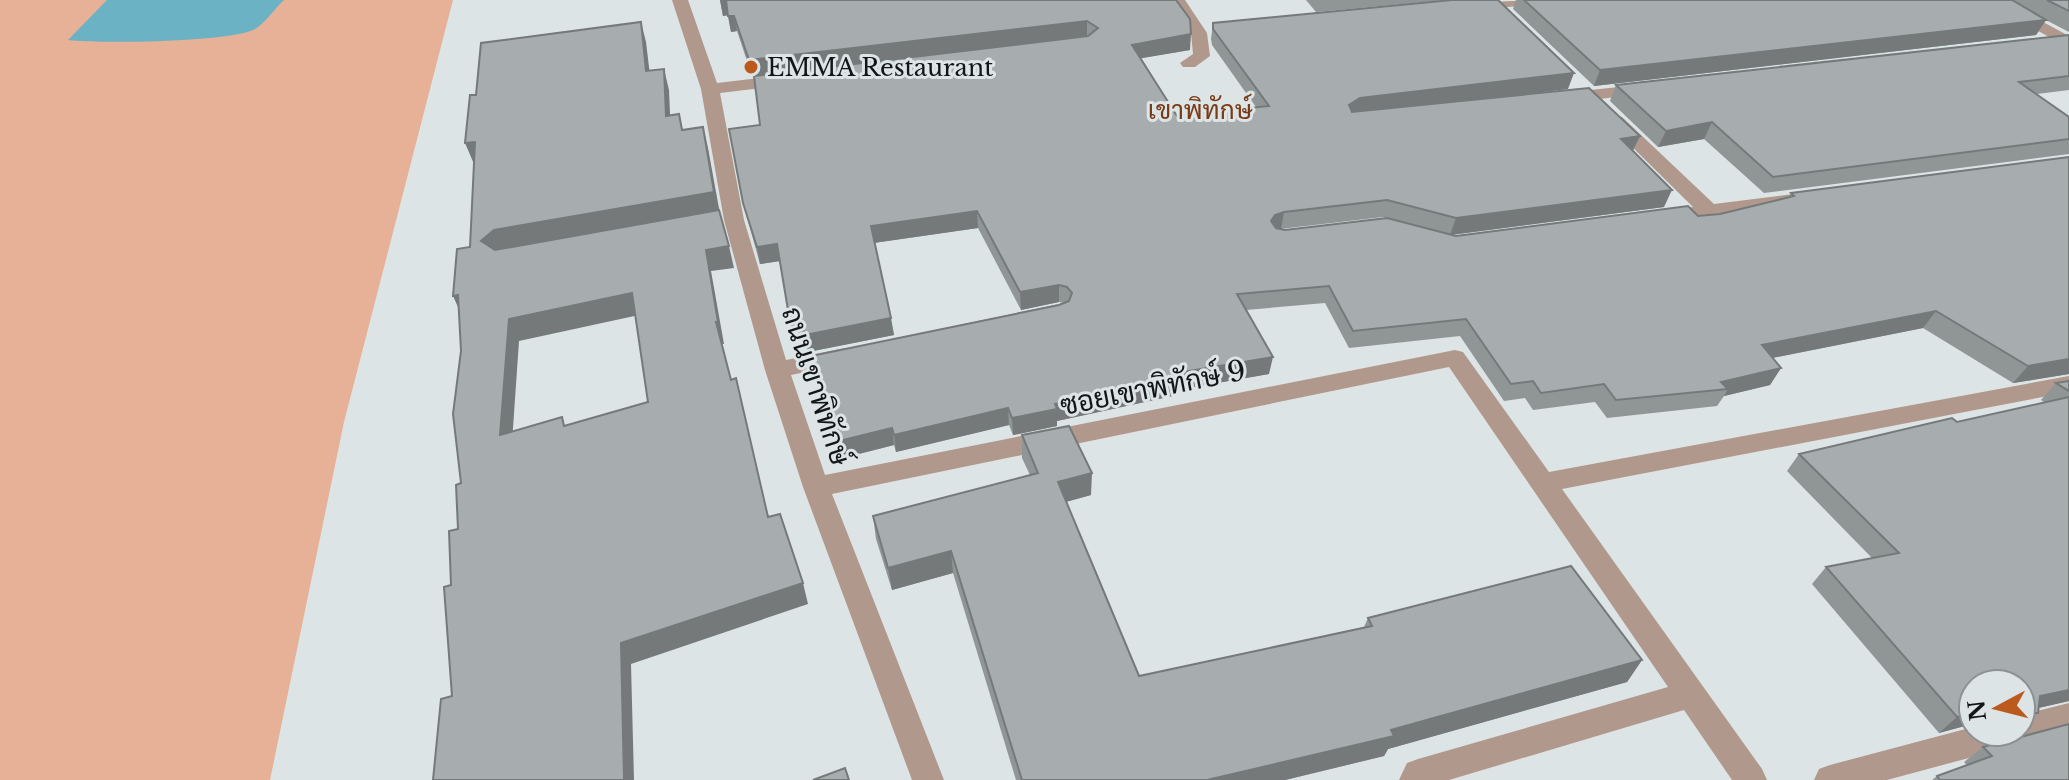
<svg xmlns="http://www.w3.org/2000/svg" width="2069" height="780" font-family="'Libre Baskerville',Sarabun,serif">
  <style>
    .green { fill: #e6b196 }
    .water { fill: #6bb2c4 }
    .lines { fill: none; stroke-linecap: round; stroke-linejoin: round }
    .minor { fill: #b1988c; fill-rule: evenodd }
    .wall { fill: #909596; fill-rule: evenodd }
    .shaded-wall { fill: #75797a }
    .building { fill: #a7adaf; stroke: #75797a; stroke-width: 2; fill-rule: evenodd }
    .poi-dot { fill: #bc5a1e; stroke: #dde4e6; stroke-width: 3 }
    .labels { text-anchor: middle; dominant-baseline: central; stroke-width: 6; stroke-linejoin: round; paint-order: stroke }
    .far-poi-label { font-size: 24px; fill: #131516; stroke: #dde4e6; text-anchor: start }
    .far-neighbourhood-label { font-size: 26px; fill: #793a16; stroke: #dde4e6 }
    .street-label { font-size: 28px; fill: #131516; stroke: #dde4e6 }
  </style>
  <rect width="100%" height="100%" fill="#dde4e6"/>
  <polygon class="green" points="0,0 453,0 344,422 270,780 0,780"/>
  <path class="water" d="M107 0H284C275 8 263 26 253 30 225 42 101 44 68 40Z"/>
  <g class="lines">
    <g class="minor">
      <polygon points="672,0 688,0 717,83 786,75 795,80 786,85 720,93 744,220 786,360 845,348 853,350 857,356 853,362 791,375 825,475 1455,350 1463,352 1549,472 2069,376 2069,392 1562,489 1762,769 1767,780 1732,780 1684,710 1449,780 1399,780 1407,763 1418,759 1668,687 1449,367 832,494 944,780 912,780 803,487 765,370 724,220 701,89"/>
      <polygon points="1169,0 1185,0 1207,33 1210,56 1195,67 1183,67 1180,63 1193,54 1191,33"/>
      <polygon points="1537,0 1529,5 1468,11 1460,6 1462,3"/>
      <polygon points="1982,0 2002,0 2069,36 2069,48"/>
      <polygon points="1646,84 1652,85 1655,89 1652,93 1563,103 1554,98 1563,93"/>
      <polygon points="1616,116 1622,117 1714,204 1793,194 1803,200 1793,206 1663,223 1656,221 1653,217 1656,213 1693,207 1610,125 1607,121 1610,117"/>
      <polygon points="2069,703 2069,731 1887,780 1814,780 1819,769 1830,765 1973,727 1973,732 2021,732 2021,715"/>
    </g>
  </g>
  <g class="wall">
    <path d="M720 0H1176L1190 50 1141 58 1177 116 1256 107 1212 45 1211 39 1213 23 1568 89 1496 97 1640 136 1633 151 1664 207 1451 235 1456 236 1720 214 1788 198 1791 193 2069 157V374L2013 383 1923 328 1773 358 1781 368 1770 385 1724 396 1717 406 1607 418 1595 402 1533 410 1525 398 1504 401 1460 336 1349 348 1325 303 1246 310 1269 374 1177 390V395L1057 421V426L1013 435 1009 425 896 452 894 445 839 459 814 373 811 356 1064 303 1059 302 1021 310 978 228 874 243 894 335 808 352 802 332 793 333 780 261 760 264 743 203 760 125 1087 36 752 76 737 31 731 32 728 15 723 16ZM1383 217 1387 218 1285 230 1280 229Z"/>
    <polygon points="1306,0 1447,0 1316,12"/>
    <polygon points="1516,0 2069,0 2069,32 2046,20 2036,35 1594,86 1513,9"/>
    <polygon points="2069,35 2069,90 2037,94 2069,117 2069,154 1764,193 1704,139 1658,147 1610,101 1616,85"/>
    <polygon points="2069,381 2069,701 2038,708 2038,713 2021,727 2021,684 1973,684 1973,725 1972,724 1939,733 1812,584 1826,567 1872,558 1787,471 1799,454 1957,422 2044,402 2041,400 2056,383"/>
    <polygon points="1022,435 1091,495 1066,502 1139,676 1364,627 1368,618 1642,660 1627,682 1388,749 1384,756 1285,780 1016,780 953,573 892,590 876,539 873,516 1030,475 1022,458"/>
    <polygon points="1983,747 2069,780 1932,780 1937,776 1967,765 1964,762"/>
  </g>
  <g class="shaded-wall">
    <polygon points="720,0 726,0 729,15 723,16"/>
    <polygon points="728,16 734,16 737,31 731,32"/>
    <polygon points="2046,20 2036,35 1594,86 1600,70"/>
    <polygon points="1087,21 1087,36 752,76 749,60"/>
    <polygon points="641,22 646,42 652,92 646,71"/>
    <polygon points="1191,34 1190,50 1131,60 1132,45"/>
    <polygon points="664,69 669,90 671,137 666,116"/>
    <polygon points="1574,73 1568,89 1357,114 1345,121 1349,105 1360,98"/>
    <polygon points="1712,122 1704,139 1658,147 1666,131"/>
    <polygon points="703,127 708,148 720,214 490,263 481,241 494,230"/>
    <polygon points="1640,136 1632,152 1621,139"/>
    <polygon points="475,142 474,164 465,143"/>
    <polygon points="1672,190 1664,207 1450,235 1456,218"/>
    <polygon points="977,211 978,228 873,243 871,226"/>
    <polygon points="1284,212 1281,229 1272,232 1271,221 1275,215"/>
    <polygon points="777,244 780,261 760,264 757,247"/>
    <polygon points="729,246 734,268 711,271 724,344 722,344 716,322 706,250"/>
    <polygon points="1059,285 1059,302 1021,310 1020,292"/>
    <polygon points="632,293 639,315 519,341 511,457 500,435 509,319"/>
    <polygon points="458,295 463,318 453,296"/>
    <polygon points="1936,311 1923,328 1751,362 1762,345"/>
    <polygon points="799,314 802,332 793,333 789,316"/>
    <polygon points="891,318 894,335 808,352 805,335"/>
    <polygon points="1273,357 1269,374 1177,390 1177,395 1057,421 1057,426 1013,435 1012,418 1055,404 1177,373"/>
    <polygon points="2069,359 2069,374 2013,383 2028,366"/>
    <polygon points="1781,368 1770,385 1724,396 1728,389 1721,382"/>
    <polygon points="1008,408 1009,425 896,452 894,435"/>
    <polygon points="892,428 894,445 839,459 835,442"/>
    <polygon points="1092,473 1091,495 1058,504 1058,482"/>
    <polygon points="951,551 953,573 892,590 888,568"/>
    <polygon points="803,583 808,604 631,664 634,780 624,780 621,643"/>
    <polygon points="1642,660 1627,682 1388,749 1384,756 1285,780 1207,780"/>
    <polygon points="2069,690 2069,701 2021,712 2040,696"/>
    <polygon points="1973,713 1972,724 1939,733 1957,717"/>
  </g>
  <g class="building">
    <polygon points="726,0 1176,0 1190,19 1191,34 1132,45 1177,116 1269,106 1213,29 1213,23 1452,0 1498,0 1574,73 1360,98 1349,105 1352,112 1589,88 1640,136 1621,139 1672,190 1456,218 1387,200 1284,212 1275,215 1271,221 1276,228 1285,230 1387,218 1456,236 1688,206 1698,216 1720,214 1794,196 1791,193 2069,157 2069,359 2028,366 1936,311 1762,345 1781,368 1721,382 1728,389 1616,400 1604,384 1541,393 1533,381 1511,384 1466,319 1353,331 1329,286 1237,294 1273,357 1177,373 1179,377 1055,404 1057,409 1012,418 1008,408 894,435 892,428 835,442 811,356 1059,305 1069,301 1072,293 1067,287 1059,285 1020,292 977,211 871,226 891,318 805,335 799,314 789,316 777,244 757,247 743,203 729,129 760,125 754,76 1088,36 1098,28 1087,21 749,60 734,16 728,16"/>
    <polygon points="1524,0 2012,0 2046,20 1600,70"/>
    <polygon points="2047,0 2069,0 2069,11"/>
    <path d="M641 22 646 71 664 69 666 116 679 114 682 130 703 127 714 192 494 230 481 241 495 250 719 210 729 246 706 250 718 322H716L731 380 736 378 768 517 780 514 803 583 621 643 624 780H433L441 699 452 696 444 587 451 585 449 531 458 529 456 485 461 483 453 414 461 351 458 295 453 296 457 249 470 247 475 142 465 143 470 95H476L481 43ZM632 293 648 402 564 426 562 417 500 435 509 319Z"/>
    <polygon points="2069,35 2069,76 2019,82 2069,117 2069,139 1773,177 1712,122 1666,131 1616,85"/>
    <polygon points="2069,381 2069,391 2056,383"/>
    <polygon points="2069,397 2069,690 2040,696 2038,713 2021,713 2021,684 1973,684 1973,713 1957,717 1826,567 1899,553 1799,454 1952,418 1957,422"/>
    <polygon points="1069,426 1092,473 1058,482 1139,676 1372,626 1368,618 1571,566 1642,660 1391,730 1394,736 1207,780 1022,780 951,551 888,568 873,516 1038,473 1022,435"/>
    <polygon points="2069,724 2069,780 1940,780 1937,776 1992,756 1983,747"/>
    <polygon points="845,768 849,780 813,780"/>
  </g>
  <circle class="poi-dot" cx="751" cy="67" r="8"/>
  <g class="labels">
    <g class="far-poi-label">
      <text x="767" y="67">EMMA Restaurant</text>
    </g>
    <g class="far-neighbourhood-label">
      <text x="1200" y="110">เขาพิทักษ์</text>
    </g>
    <g class="street-label">
      <text transform="translate(816 386) rotate(72)">ถนนเขาพิทักษ์</text>
      <text transform="translate(1153 388) rotate(-11)">ซอยเขาพิทักษ์ 9</text>
    </g>
  </g>
  <g transform="translate(1997 708) rotate(263)"><circle r="38" fill="#dde4e6" stroke="#8c9193" stroke-width="2"/>
  <path d="M0-6L14 30L0 20L-14 30Z" fill="#bc5a1e"/>
  <text y="-12" font-size="22" font-weight="bold" text-anchor="middle" fill="#131516">N</text>
  </g>
</svg>
